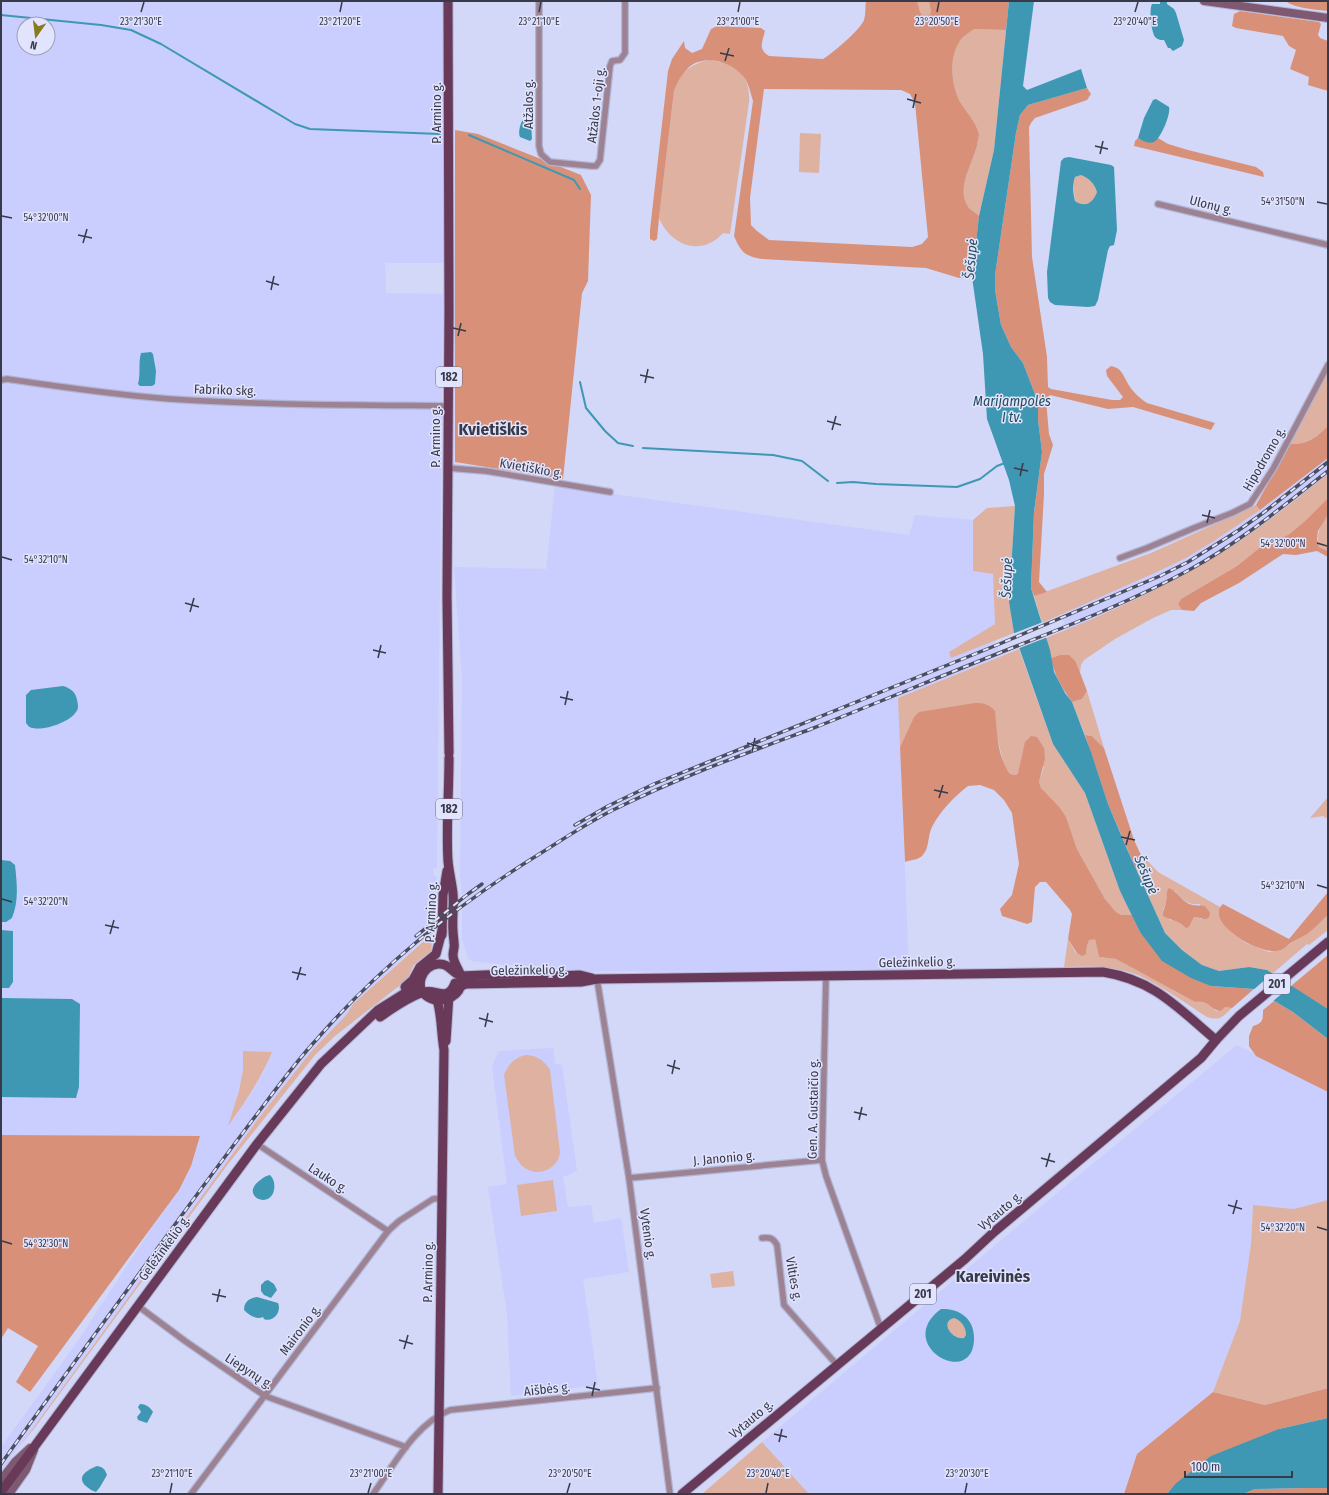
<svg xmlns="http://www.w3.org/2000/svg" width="1329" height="1495" font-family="'Fira Sans Condensed',sans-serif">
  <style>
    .built { fill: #c9ceff; fill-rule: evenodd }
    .green { fill: #deb1a0; fill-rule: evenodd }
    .forest { fill: #d89178; fill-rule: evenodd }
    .water { fill: #3e98b3; fill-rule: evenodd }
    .pier { fill: #d3d7f8 }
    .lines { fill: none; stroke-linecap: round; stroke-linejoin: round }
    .stream { stroke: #3e98b3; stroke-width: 2 }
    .street-casing { stroke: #b1b4d2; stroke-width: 8 }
    .secondary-casing { stroke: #b1b4d2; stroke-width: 10 }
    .primary-casing { stroke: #b1b4d2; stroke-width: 11 }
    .street { stroke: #9d8293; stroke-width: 5.5 }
    .secondary { stroke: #7f5871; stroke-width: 8 }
    .primary { stroke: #683959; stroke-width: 9 }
    .rail-casing { stroke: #4c4e60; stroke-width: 3.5 }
    .rail { stroke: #e2e4fe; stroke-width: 2; stroke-dasharray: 6; stroke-linecap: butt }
    .ticks { fill: none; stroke: #383a4a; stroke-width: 1.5 }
    .labels { text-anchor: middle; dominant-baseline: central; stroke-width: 3; stroke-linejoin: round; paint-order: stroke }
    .shield { fill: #e2e4fe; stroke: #6b6d80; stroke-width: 1 }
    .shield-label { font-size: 12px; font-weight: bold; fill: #383a4a }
    .street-label { font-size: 13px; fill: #383a4a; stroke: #e2e4fe }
    .water-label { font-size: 14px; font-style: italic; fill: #244c58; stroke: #e2e4fe }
    .district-label { font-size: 17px; font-weight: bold; fill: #383a4a; stroke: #e2e4fe }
    .ticks-label { font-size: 10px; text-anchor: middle; fill: #383a4a; stroke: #e2e4fe; stroke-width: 3; stroke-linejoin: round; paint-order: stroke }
  </style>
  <rect width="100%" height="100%" fill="#d3d7f8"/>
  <g class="built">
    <path d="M1 1H444V263H385L386 293 443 294 437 868H433L434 876H437L433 918 425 925 424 939 353 1004 347 1014 258 1119 1 1472V1447L75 1345 151 1229 179 1190 200 1137 1 1135ZM24 24H48V48H24ZM243 1051 272 1053 265 1069 251 1094 229 1124 239 1091 243 1070Z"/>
    <polygon points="1328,458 1328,474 1269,520 1222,552 1164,586 1067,630 1061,615 1064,612 1159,571 1186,558 1214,541 1254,514"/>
    <polygon points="555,486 909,535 915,515 973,520 973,571 993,574 995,624 949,652 995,641 1001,656 898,698 909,972 540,971 540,966 506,965 472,961 468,958 462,940 462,910 467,905 468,891 462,895 460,876 462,678 454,567 546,569"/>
    <polygon points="1237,1045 1328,1092 1328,1200 1294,1209 1253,1206 1251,1244 1240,1321 1213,1392 1137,1454 1124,1494 809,1494 762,1442 1056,1194"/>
    <polygon points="553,1048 555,1064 562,1065 577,1171 569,1175 563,1176 568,1207 591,1205 594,1223 621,1218 629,1272 583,1279 598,1385 511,1396 507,1314 488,1187 507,1184 492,1066 499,1051"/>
  </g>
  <g class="green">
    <polygon points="917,1 929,1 931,12 930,16 923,16 920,12"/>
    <path d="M974 29 1006 30 994 150 979 216C976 213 972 211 969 208 955 190 972 165 977 146 977 143 979 138 979 134 976 121 965 111 959 100 951 83 949 57 960 41 963 36 969 33 974 29Z"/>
    <path d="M708 60C734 63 751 73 749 102L730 234 723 233C701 257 671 246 659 218L674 91C680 73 689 65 708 60Z"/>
    <polygon points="800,133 821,134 819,173 799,172"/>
    <path d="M1081 175C1090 179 1094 183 1097 192 1093 203 1085 208 1075 201L1073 183 1075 177Z"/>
    <path d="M1328 370V426C1316 438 1307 445 1290 444Z"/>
    <path d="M1328 474V498L1305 521 1288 535 1262 546 1237 566 1181 599 1178 604 1182 610H1171L1153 618 1115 639 1084 660 1081 665 1080 672 1076 662 1060 655 1051 658 1046 638C1106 614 1166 587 1221 553 1259 530 1293 501 1328 474Z"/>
    <polygon points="1256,505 1260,510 1214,541 1186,558 1159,571 1042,623 1034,596 1151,553 1244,511"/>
    <polygon points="1015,506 1009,602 1014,633 951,658 949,652 995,624 993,574 973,571 973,520 987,508"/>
    <path d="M1328 515V551L1319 547C1316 532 1320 527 1328 515Z"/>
    <polygon points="1019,649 1053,744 1085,793 1120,891 1132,915 1122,915 1116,912 1105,899 1077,849 1066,817 1041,788 1039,782 1044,767 1023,752 1018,773 1016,775 1010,774 1004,766 998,740 914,717 900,747 898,698"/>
    <polygon points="1087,691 1104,748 1092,736 1085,735 1072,702 1082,699"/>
    <polygon points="1328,797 1328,819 1323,816 1310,818"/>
    <path d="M1140 853 1158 872 1220 907 1218 913 1232 933 1246 943 1269 952 1281 950 1308 933 1328 915V930L1309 945 1307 944 1272 974 1267 970 1249 967 1219 971 1202 965 1182 950 1165 933 1136 869 1140 866ZM1175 891C1184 900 1186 905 1200 904L1202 919 1194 917 1189 927 1178 921 1170 920 1163 910 1167 901Z"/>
    <polygon points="433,933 431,951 417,962 413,966 408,979 335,1036 315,1055 228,1164 36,1426 20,1446 258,1119 310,1053 347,1014 353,1004"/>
    <path d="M1068 939 1076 953 1086 954 1087 946 1089 939H1095L1099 957 1116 959 1195 1002C1205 1001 1209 1004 1216 1011L1225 1007 1232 1008C1222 1017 1221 1021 1207 1017 1185 1003 1162 986 1138 975 1114 966 1089 966 1064 967Z"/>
    <path d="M243 1051 272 1052C261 1079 245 1102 228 1126L239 1091 243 1070Z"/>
    <path d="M525 1055C536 1055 544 1060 550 1070L560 1152C559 1168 539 1178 525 1168 520 1165 518 1160 515 1156L504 1075C508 1065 514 1058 525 1055Z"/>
    <polygon points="553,1180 557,1211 521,1216 517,1185"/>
    <polygon points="1328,1200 1328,1388 1265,1405 1213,1392 1240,1321 1251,1244 1253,1205 1294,1209"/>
    <polygon points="733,1271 735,1286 712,1288 710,1274"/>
    <path d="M954 1318C961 1320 966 1327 966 1335L964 1338C951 1340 940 1321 954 1318Z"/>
    <polygon points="762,1442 809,1494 702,1494"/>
  </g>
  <g class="forest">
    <path d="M866 1H917L920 12 923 16H929L931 12 929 1H1009L1006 30 974 29C969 33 963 36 960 41 949 57 951 83 959 100 965 111 976 121 979 134 979 138 977 143 977 146 972 165 955 190 969 208 972 211 976 213 979 216L972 277 959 278 926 268 762 259C744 256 741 252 734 236L753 101C750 92 749 82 742 75 730 61 704 54 689 67 682 74 677 82 674 91L659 218 657 239 654 241 650 239V230L668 71 672 59 684 41 685 48 692 53 702 49 711 29 717 26 761 28 765 31C762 43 758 49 769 56L823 59C832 54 861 29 864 20 866 14 865 7 866 1ZM764 89 901 90 910 94 915 103 928 237 922 244 912 247 769 240 757 231 751 225 750 198Z"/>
    <path d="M1286 1H1328V11C1318 10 1293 8 1286 1Z"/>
    <polygon points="1240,11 1319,22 1321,24 1318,35 1320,38 1328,41 1328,91 1308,85 1309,77 1290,69 1296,50 1289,46 1283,36 1236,28 1232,26 1234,14"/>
    <path d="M1087 88 1091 94 1087 100 1035 118 1031 123 1029 127 1032 257 1047 357 1048 387 1051 389 1112 400H1120L1123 397 1107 376 1106 370 1111 366C1121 368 1122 373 1126 380 1130 389 1139 398 1147 403L1215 423 1211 430 1133 407 1108 409 1050 395 1046 400 1049 434 1053 445 1044 474V494L1039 582 1047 592 1034 596 1031 588 1034 512 1042 452 1038 420V407L1036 397 1023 363 1011 347 1001 325 995 290V275L1016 133 1020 115 1028 105Z"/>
    <polygon points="455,130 478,134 581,175 591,195 588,281 582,293 563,479 455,462"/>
    <polygon points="1138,138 1141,140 1153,142 1158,138 1168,144 1188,150 1256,167 1263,172 1264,177 1134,146 1135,141"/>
    <path d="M1328 426V458L1260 510 1256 505 1290 444C1307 445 1316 438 1328 426Z"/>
    <polygon points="1328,498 1328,515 1318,531 1317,539 1319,547 1328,551 1328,557 1317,551 1296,555 1283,554 1239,583 1201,603 1194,611 1182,610 1178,604 1181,599 1237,566 1262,546 1288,535 1305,521"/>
    <path d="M1060 655H1069L1076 662 1087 691 1082 699 1072 702C1062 688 1054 675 1051 658Z"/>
    <path d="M975 703C984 703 989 704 995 711 997 731 997 757 1010 774L1016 775 1018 773 1025 742 1031 736 1037 737 1044 748 1045 759 1039 782 1041 788 1060 808 1066 817 1077 849 1105 899 1116 912 1122 915H1132L1140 932 1211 986 1254 989 1232 1008 1225 1007 1221 1011C1210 1010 1210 1000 1195 1002L1116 959 1099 957 1095 939 1089 940 1087 946 1086 954 1082 956 1077 953 1068 939 1072 914 1070 910 1046 882H1040L1035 887 1032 922 1027 924 1002 916 1000 909 1012 895 1019 864 1012 813 1004 800 994 790 980 785 968 786C954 797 940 811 932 827 927 837 930 848 922 856 918 860 910 860 905 862L900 747 914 717 919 712Z"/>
    <polygon points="1085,735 1092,736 1104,748 1134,840 1140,853 1140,866 1136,869 1108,804"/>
    <path d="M1169 888C1178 892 1181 900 1189 904 1194 906 1200 905 1205 906L1210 913 1209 917 1206 919 1194 917 1189 927 1186 928C1179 920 1172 921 1163 916 1163 910 1165 908 1166 902 1168 896 1165 893 1169 888Z"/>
    <path d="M1328 892V915C1321 921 1314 929 1307 934 1302 937 1296 940 1291 943 1288 945 1284 949 1281 950 1261 958 1202 921 1223 904L1289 939Z"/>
    <polygon points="1328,955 1328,1009 1291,986"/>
    <path d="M1274 1001 1293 1012 1328 1039V1092L1256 1056 1249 1046V1036L1253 1026C1263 1023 1263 1020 1263 1010Z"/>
    <polygon points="1,1135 200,1136 191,1166 179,1190 30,1392 16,1382 38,1346 8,1328 1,1339"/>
    <polygon points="1328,1388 1328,1418 1279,1429 1175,1484 1167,1494 1124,1494 1137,1454 1213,1392 1265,1405"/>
    <polygon points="1305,1488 1328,1488 1328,1494 1243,1494 1255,1489"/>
  </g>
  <g class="water">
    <polygon points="1009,1 1034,1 1023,86 1027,90 1081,69 1087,88 1028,105 1020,115 1016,133 995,275 995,290 1001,325 1011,347 1023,363 1036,397 1038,407 1038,420 1042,452 1034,512 1031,588 1050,650 1054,672 1065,693 1072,702 1091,752 1108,804 1127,849 1165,933 1182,950 1202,965 1219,971 1249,967 1267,970 1328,1009 1328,1039 1293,1012 1254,989 1211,986 1191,978 1162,961 1140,932 1120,891 1085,793 1053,744 1014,633 1009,602 1015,506 1009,480 987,419 983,354 972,277 979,216 994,150"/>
    <path d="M1160 1 1167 2V4L1174 9 1176 13 1184 40 1182 46 1173 51 1170 48H1168L1164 40C1161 40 1158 40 1155 37 1151 30 1149 10 1152 4H1160Z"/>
    <path d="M1156 99 1169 107C1171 114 1161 138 1154 142 1149 144 1142 141 1138 138L1144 118 1153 100Z"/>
    <path d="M527 120 531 121V122L532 139 530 141 520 137C518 133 520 125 522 121Z"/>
    <path d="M1069 157 1111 165 1114 167 1117 230 1114 245 1110 246 1108 250 1098 300 1095 306 1088 307 1055 305 1050 302 1048 298 1047 272 1061 161 1064 158ZM1081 175C1090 179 1094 183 1097 192 1093 203 1085 208 1075 201 1073 193 1072 185 1075 177Z"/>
    <path d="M151 352 153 354 156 371 155 384 152 386H140L138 384C141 374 138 363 141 353Z"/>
    <path d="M63 686C70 688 76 692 77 700 78 704 79 709 76 712 70 722 44 731 33 728 30 728 28 726 26 723V695L31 690Z"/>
    <path d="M1 860 10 861 15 865C17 884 19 901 12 918L6 922H1Z"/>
    <polygon points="1,930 13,931 13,982 9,988 1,988"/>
    <polygon points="1,998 72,999 80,1004 79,1087 76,1098 1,1097"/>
    <path d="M270 1175C274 1179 275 1184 274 1190 270 1210 240 1196 259 1181 263 1178 265 1176 270 1175Z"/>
    <polygon points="268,1280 274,1284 277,1290 271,1298 264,1295 261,1291 261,1285 265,1281"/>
    <path d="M257 1297 278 1303C282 1312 273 1323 264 1319L263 1317C256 1320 249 1315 244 1310 244 1302 249 1298 257 1297Z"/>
    <path d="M941 1309C958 1308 974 1318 974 1337 975 1391 892 1345 941 1309ZM954 1318C961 1320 966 1327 966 1335L964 1338C951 1340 940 1321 954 1318Z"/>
    <path d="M140 1404C146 1404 150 1407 153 1412L147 1423 138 1420 137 1417 141 1412 138 1407Z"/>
    <polygon points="1328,1418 1328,1488 1305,1488 1255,1489 1243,1494 1167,1494 1175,1484 1211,1456 1279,1429"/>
    <path d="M97 1466C103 1467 105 1469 107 1475L100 1487 96 1492C92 1491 90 1489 87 1487 75 1477 87 1470 97 1466Z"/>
  </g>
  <g class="pier">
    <polygon points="1043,622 1048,637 1017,649 1012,634"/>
    <polygon points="1274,972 1292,985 1272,1002 1252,991"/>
  </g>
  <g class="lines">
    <g class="stream">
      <polyline points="1,15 101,25 131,30 161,44 295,124 310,129 440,134"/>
      <polyline points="469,135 574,180 580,189"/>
      <polyline points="580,382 586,408 605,431 618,443 633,446"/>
      <polyline points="643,448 773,455 802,461 828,481"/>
      <polyline points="837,483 853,482 876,484 957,487 980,479 997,466 1005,463"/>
    </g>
    <defs>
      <g id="street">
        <polyline points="539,1 539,146 541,154 550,162 592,166 596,166 600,160 610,66 612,61 620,60 625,53 625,1"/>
        <polyline points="1158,204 1328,245"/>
        <path d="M1 380 7 379C61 387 115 395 170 399 263 405 356 405 449 406"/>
        <polyline points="448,468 486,471 610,492"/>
        <polyline points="1120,558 1147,548 1194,528 1232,513 1250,504 1273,469 1328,365"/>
        <polyline points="826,976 822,1160 826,1176 881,1329"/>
        <polyline points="597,979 629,1178 670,1494"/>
        <polyline points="257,1144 388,1231"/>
        <polyline points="629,1178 822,1160"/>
        <path d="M762 1238C770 1237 773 1238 777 1245L784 1305 837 1365"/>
        <polyline points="138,1306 185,1341 265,1396 406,1447"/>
        <polyline points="191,1494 388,1231 399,1221 433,1199 442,1198"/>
        <path d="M373 1494C394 1465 415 1424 450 1410L657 1388"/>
      </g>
      <g id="secondary">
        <polyline points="1204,1 1328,18"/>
        <polyline points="1,1480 15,1462 30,1448"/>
        <polyline points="9,1494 26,1470 34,1450"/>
      </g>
      <g id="primary">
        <polyline points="448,1 449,312 447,596 449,753"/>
        <path d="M449 758C449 792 446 827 448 861 449 872 452 883 453 894 454 906 452 919 453 931 453 935 454 939 454 943 455 947 453 951 453 955 453 966 465 974 461 986 456 999 440 1004 428 997 413 988 422 965 438 964 449 963 452 973 461 976L508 974"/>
        <polyline points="442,935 443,895 447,871"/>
        <polyline points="503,974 544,976"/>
        <polyline points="557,976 580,975 592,978"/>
        <path d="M461 986 466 984 581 982 597 979 1103 972C1154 980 1178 1008 1216 1040"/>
        <polyline points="405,987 413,980 420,967 436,954 442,931"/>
        <path d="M437 1000C442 1016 441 1034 444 1050L438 1494"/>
        <path d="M380 1017C393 1008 408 997 424 992 435 988 448 1003 455 983"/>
        <polyline points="446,1041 449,994"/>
        <polyline points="1,1492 257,1144 321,1064 378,1010 413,988 420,983"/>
        <polyline points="682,1494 965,1259 994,1232 1201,1058 1216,1040 1239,1016 1328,942"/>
      </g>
    </defs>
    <use href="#street" class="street-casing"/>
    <use href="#secondary" class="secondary-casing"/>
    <use href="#primary" class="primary-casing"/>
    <use href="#street" class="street"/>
    <use href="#secondary" class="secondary"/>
    <use href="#primary" class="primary"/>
    <defs>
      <g id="rail">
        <polyline points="575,825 608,806 654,784 997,645 1160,576 1188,562 1239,530 1263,513 1328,462"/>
        <polyline points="416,936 468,894 482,884"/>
        <path d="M1 1464C52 1392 105 1321 157 1249 187 1208 217 1167 248 1126 271 1096 292 1066 317 1039 379 968 453 908 533 858 559 842 585 824 613 810 677 778 744 754 811 729 880 702 948 673 1017 646 1075 623 1134 600 1189 570 1239 543 1283 506 1328 471"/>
      </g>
    </defs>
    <use href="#rail" class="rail-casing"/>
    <use href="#rail" class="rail"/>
  </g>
  <path class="ticks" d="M141 12 144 2M340 12 342 2M539 12 541 2M738 12 740 2M937 12 939 2M1135 12 1138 2M720 53 734 56M725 61 729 48M907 99 921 103M913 108 916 94M1095 146 1108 149M1100 154 1103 141M1317 202 1327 204M2 216 12 218M78 235 92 238M83 243 87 229M266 281 279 285M271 290 274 276M453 328 466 331M458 336 461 323M640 375 654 378M645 383 648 369M827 421 841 425M832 430 836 416M1014 468 1028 471M1020 476 1023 463M1202 515 1215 518M1207 523 1210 510M1317 543 1327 546M2 557 12 560M185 603 199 607M190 612 194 598M373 650 386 653M378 658 381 645M560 697 573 700M565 705 568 691M747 743 761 747M752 752 755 738M934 790 948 793M939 798 943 785M1121 837 1135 840M1126 845 1130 831M1317 885 1327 888M2 899 12 902M105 925 119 928M110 934 114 920M292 972 306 975M297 980 301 967M479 1018 493 1022M485 1027 488 1013M667 1065 680 1069M672 1074 675 1060M854 1112 867 1115M859 1120 862 1107M1041 1158 1055 1162M1046 1167 1050 1153M1228 1205 1242 1209M1233 1214 1237 1200M1317 1227 1327 1230M2 1241 12 1244M212 1294 226 1297M217 1302 220 1289M399 1340 413 1344M404 1349 408 1335M586 1387 600 1390M592 1396 595 1382M774 1434 787 1437M779 1442 782 1429M170 1493 172 1483M368 1493 371 1483M567 1493 570 1483M766 1493 768 1483M965 1493 967 1483"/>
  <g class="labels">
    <g class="shield">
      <rect x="436" y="367" width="26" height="20" rx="3"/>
      <rect x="436" y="799" width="26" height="20" rx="3"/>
      <rect x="1264" y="974" width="26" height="20" rx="3"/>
      <rect x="910" y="1284" width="26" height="20" rx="3"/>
    </g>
    <g class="shield-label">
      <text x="449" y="377">182</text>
      <text x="449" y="809">182</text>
      <text x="1277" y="984">201</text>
      <text x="923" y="1294">201</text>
    </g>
    <g class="street-label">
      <text transform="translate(528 104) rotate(-90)">Atžalos g.</text>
      <text transform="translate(596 105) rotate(-83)">Atžalos 1-oji g.</text>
      <text transform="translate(436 113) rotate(-90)">P. Armino g.</text>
      <text transform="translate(1211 205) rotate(14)">Ulonų g.</text>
      <text transform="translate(225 390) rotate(2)">Fabriko skg.</text>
      <text transform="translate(435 437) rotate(-90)">P. Armino g.</text>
      <text transform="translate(1264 459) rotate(-60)">Hipodromo g.</text>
      <text transform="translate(531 468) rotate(10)">Kvietiškio g.</text>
      <text transform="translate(431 912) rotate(-87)">P. Armino g.</text>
      <text transform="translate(917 962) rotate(-1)">Geležinkelio g.</text>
      <text transform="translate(529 970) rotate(-1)">Geležinkelio g.</text>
      <text transform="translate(813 1109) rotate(-89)">Gen. A. Gustaičio g.</text>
      <text transform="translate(724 1158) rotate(-5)">J. Janonio g.</text>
      <text transform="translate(328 1178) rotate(33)">Lauko g.</text>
      <text transform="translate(1000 1211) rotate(-40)">Vytauto g.</text>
      <text transform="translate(648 1234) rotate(82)">Vytenio g.</text>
      <text transform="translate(164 1248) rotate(-54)">Geležinkelio g.</text>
      <text transform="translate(428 1272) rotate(-89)">P. Armino g.</text>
      <text transform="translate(794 1279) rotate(80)">Vilties g.</text>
      <text transform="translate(300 1330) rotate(-53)">Maironio g.</text>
      <text transform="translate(249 1371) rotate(33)">Liepynų g.</text>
      <text transform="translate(547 1389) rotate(-6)">Aišbės g.</text>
      <text transform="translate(751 1419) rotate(-40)">Vytauto g.</text>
    </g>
    <g class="water-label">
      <text transform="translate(971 259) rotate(-85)">Šešupė</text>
      <text x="1012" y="401">Marijampolės<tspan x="1012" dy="16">I tv.</tspan></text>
      <text transform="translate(1007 578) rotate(-88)">Šešupė</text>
      <text transform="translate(1146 875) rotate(67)">Šešupė</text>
    </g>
    <g class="district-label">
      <text x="493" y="429">Kvietiškis</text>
      <text x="993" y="1276">Kareivinės</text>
    </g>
  </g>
  <g class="ticks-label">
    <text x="141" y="25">23°21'30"E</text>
    <text x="340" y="25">23°21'20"E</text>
    <text x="539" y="25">23°21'10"E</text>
    <text x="738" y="25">23°21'00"E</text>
    <text x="937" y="25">23°20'50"E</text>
    <text x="1135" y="25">23°20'40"E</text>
    <text x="1283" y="205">54°31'50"N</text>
    <text x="46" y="221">54°32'00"N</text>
    <text x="1283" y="547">54°32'00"N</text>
    <text x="46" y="563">54°32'10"N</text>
    <text x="1283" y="889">54°32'10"N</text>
    <text x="46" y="905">54°32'20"N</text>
    <text x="1283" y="1231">54°32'20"N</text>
    <text x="46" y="1247">54°32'30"N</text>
    <text x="172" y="1477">23°21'10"E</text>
    <text x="371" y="1477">23°21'00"E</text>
    <text x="570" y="1477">23°20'50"E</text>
    <text x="768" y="1477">23°20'40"E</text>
    <text x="967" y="1477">23°20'30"E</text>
  </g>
  <rect width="1329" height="1495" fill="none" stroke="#383a4a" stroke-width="4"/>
  <g transform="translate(36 36) rotate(194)"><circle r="19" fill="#e2e4fe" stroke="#9ea0b6"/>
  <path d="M0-3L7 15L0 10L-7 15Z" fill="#877a1f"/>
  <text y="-6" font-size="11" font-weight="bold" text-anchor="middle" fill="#383a4a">N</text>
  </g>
  <path d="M1185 1471v6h107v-6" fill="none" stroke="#383a4a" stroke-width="2"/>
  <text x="1191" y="1471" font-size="12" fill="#383a4a" stroke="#e2e4fe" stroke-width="3" paint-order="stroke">100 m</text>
</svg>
